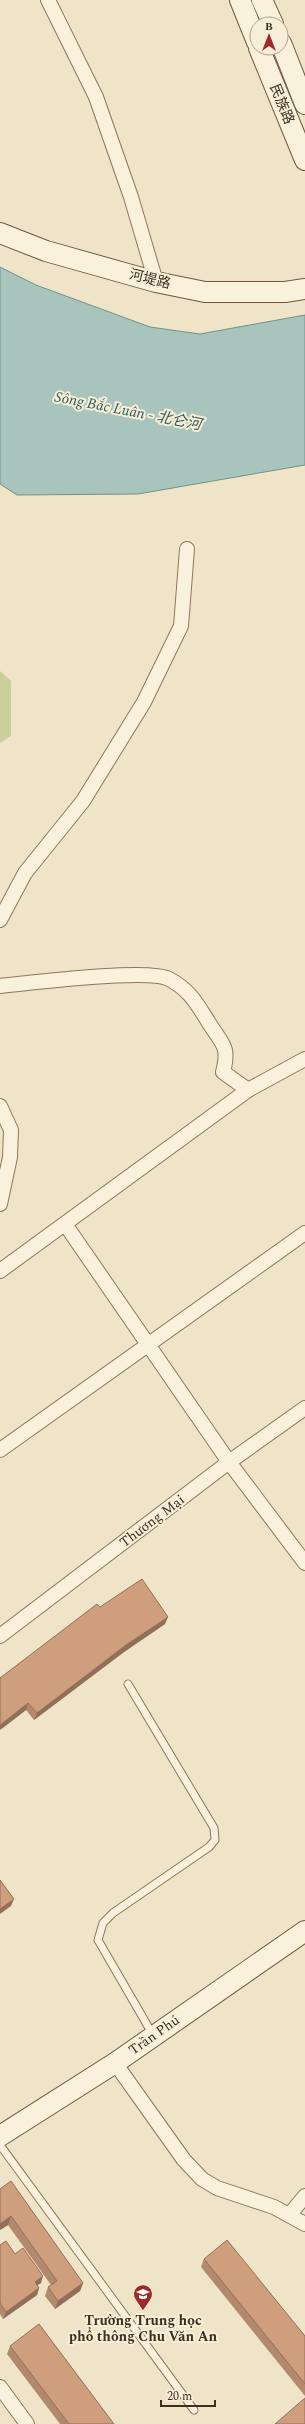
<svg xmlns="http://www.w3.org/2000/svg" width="305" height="2424" font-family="Spectral,'Noto Sans SC',serif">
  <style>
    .green { fill: #c9cf9b }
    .water { fill: #a9c4bc; stroke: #6f938a }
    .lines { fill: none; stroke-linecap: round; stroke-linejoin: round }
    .lane-casing { stroke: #8d765c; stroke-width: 9 }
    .street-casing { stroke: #8d765c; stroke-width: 16 }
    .secondary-casing { stroke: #6f573f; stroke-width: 22 }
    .lane { stroke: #faf1dc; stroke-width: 7 }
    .street { stroke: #faf1dc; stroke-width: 14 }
    .secondary { stroke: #faf1dc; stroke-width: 20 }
    .wall { fill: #b2896c }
    .shaded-wall { fill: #916f58 }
    .building { fill: #cf9f7d; stroke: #916f58 }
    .labels { text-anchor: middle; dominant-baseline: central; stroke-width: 4; stroke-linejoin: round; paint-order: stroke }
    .street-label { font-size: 14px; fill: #3d2e20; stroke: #f7eed8 }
    .poi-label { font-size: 14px; font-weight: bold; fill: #3d2e20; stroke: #f7eed8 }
    .water-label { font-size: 15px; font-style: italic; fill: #2f5d5a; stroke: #f7eed8 }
  </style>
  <rect width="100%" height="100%" fill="#f0e4c8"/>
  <polygon class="green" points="0,671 11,681 11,736 0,743"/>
  <polygon class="water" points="0,267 36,285 150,327 200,334 305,315 305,465 138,494 17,495 0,484"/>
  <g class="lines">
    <defs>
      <g id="lane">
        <polyline points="128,1684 214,1828 215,1840 209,1847 113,1913 103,1923 98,1940 153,2035"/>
        <polyline points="0,2145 194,2410"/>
      </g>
      <g id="street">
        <polyline points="48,0 96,97 131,197 156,282"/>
        <polyline points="0,920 25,873 83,801 144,702 181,626 187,549"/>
        <path d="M0 986C30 983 148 968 169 979 190 990 197 1004 209 1023 222 1044 230 1046 223 1072L248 1090"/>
        <polyline points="0,1106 11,1130 10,1157 0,1204"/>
        <polyline points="65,1224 229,1462 305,1563"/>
        <polyline points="0,1271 248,1090 305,1059"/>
        <polyline points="0,1450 305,1233"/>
        <polyline points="0,1636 229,1462 305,1408"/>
        <polyline points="115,2063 184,2160 202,2179 217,2188 274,2207 305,2224"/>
        <polyline points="290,2214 305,2196"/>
        <polyline points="0,2387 27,2424"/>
      </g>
      <g id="secondary">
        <polyline points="240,0 257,42"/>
        <polyline points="262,0 273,24"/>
        <polyline points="281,43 305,104"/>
        <polyline points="259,48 305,160"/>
        <polyline points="0,233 46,251 156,282 205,292 285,292 305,289"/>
        <polyline points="0,2136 115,2063 305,1931"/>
      </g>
    </defs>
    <use href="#lane" class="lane-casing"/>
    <use href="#street" class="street-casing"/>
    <use href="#secondary" class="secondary-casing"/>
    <use href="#lane" class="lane"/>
    <use href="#street" class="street"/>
    <use href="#secondary" class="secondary"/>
  </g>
  <g class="wall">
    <polygon points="100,1607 165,1624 124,1652 34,1720 26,1710 0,1730"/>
    <polygon points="0,2189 83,2283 80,2291 55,2309 45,2296 48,2287 51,2285 8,2225 0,2230"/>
    <polygon points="0,2245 15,2254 41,2283 37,2285 39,2288 37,2295 3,2319 0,2314"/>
    <polygon points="204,2259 305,2336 305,2396 201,2267"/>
    <polygon points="10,2346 114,2424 60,2424 7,2354"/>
  </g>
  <g class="shaded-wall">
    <polygon points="168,1617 165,1624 124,1652 34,1720 37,1713 126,1645"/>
    <polygon points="28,1703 26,1710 0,1730 0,1725"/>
    <polygon points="14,1899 11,1906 0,1914 0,1909"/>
    <polygon points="11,2216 8,2225 0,2230 0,2224"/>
    <polygon points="43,2276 41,2283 32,2289 35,2282"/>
    <polygon points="83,2283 80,2291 55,2309 58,2301"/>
    <polygon points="39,2288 37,2295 3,2319 6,2312"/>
  </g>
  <g class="building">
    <polygon points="142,1579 168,1617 126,1645 37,1713 28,1703 0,1725 0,1678 97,1604 100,1607"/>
    <polygon points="0,1880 14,1899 0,1909"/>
    <polygon points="11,2181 83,2283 58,2301 48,2287 57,2281 11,2216 0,2224 0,2189"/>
    <polygon points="227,2240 305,2336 305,2384 204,2259"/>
    <polygon points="6,2241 15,2254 23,2248 43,2276 35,2282 39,2288 6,2312 0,2303 0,2245"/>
    <polygon points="39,2324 114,2424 69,2424 10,2346"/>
    <polygon points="305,2398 305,2424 275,2424"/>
  </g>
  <defs>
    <symbol id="school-pin" viewBox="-11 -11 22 30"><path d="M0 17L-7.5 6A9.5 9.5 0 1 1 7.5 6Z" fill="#9e2a2b" stroke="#f7eed8"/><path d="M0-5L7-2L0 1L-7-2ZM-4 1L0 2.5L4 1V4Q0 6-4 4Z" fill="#fff"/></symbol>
  </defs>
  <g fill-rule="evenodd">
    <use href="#school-pin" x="132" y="2283" width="22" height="30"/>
  </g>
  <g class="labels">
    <g class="street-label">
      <text transform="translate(282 104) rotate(68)">民族路</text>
      <text transform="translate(150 279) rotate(14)">河堤路</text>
      <text transform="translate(152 1521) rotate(-37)">Thương Mại</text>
      <text transform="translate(154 2035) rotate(-35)">Trần Phú</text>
    </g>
    <g class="poi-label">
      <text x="143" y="2320">Trường Trung học<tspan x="143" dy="16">phổ thông Chu Văn An</tspan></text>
    </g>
    <g class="water-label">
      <text transform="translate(128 411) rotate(11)">Sông Bắc Luân - 北仑河</text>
    </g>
  </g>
  <g transform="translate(269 36)"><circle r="19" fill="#f7eed8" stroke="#ada18e"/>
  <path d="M0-3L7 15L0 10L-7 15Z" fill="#9e2a2b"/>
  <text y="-6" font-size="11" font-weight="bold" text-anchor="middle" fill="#3d2e20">B</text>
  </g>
  <path d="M161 2400v6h54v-6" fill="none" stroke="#3d2e20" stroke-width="2"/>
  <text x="167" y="2400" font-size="12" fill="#3d2e20" stroke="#f7eed8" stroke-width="3" paint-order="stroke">20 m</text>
</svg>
